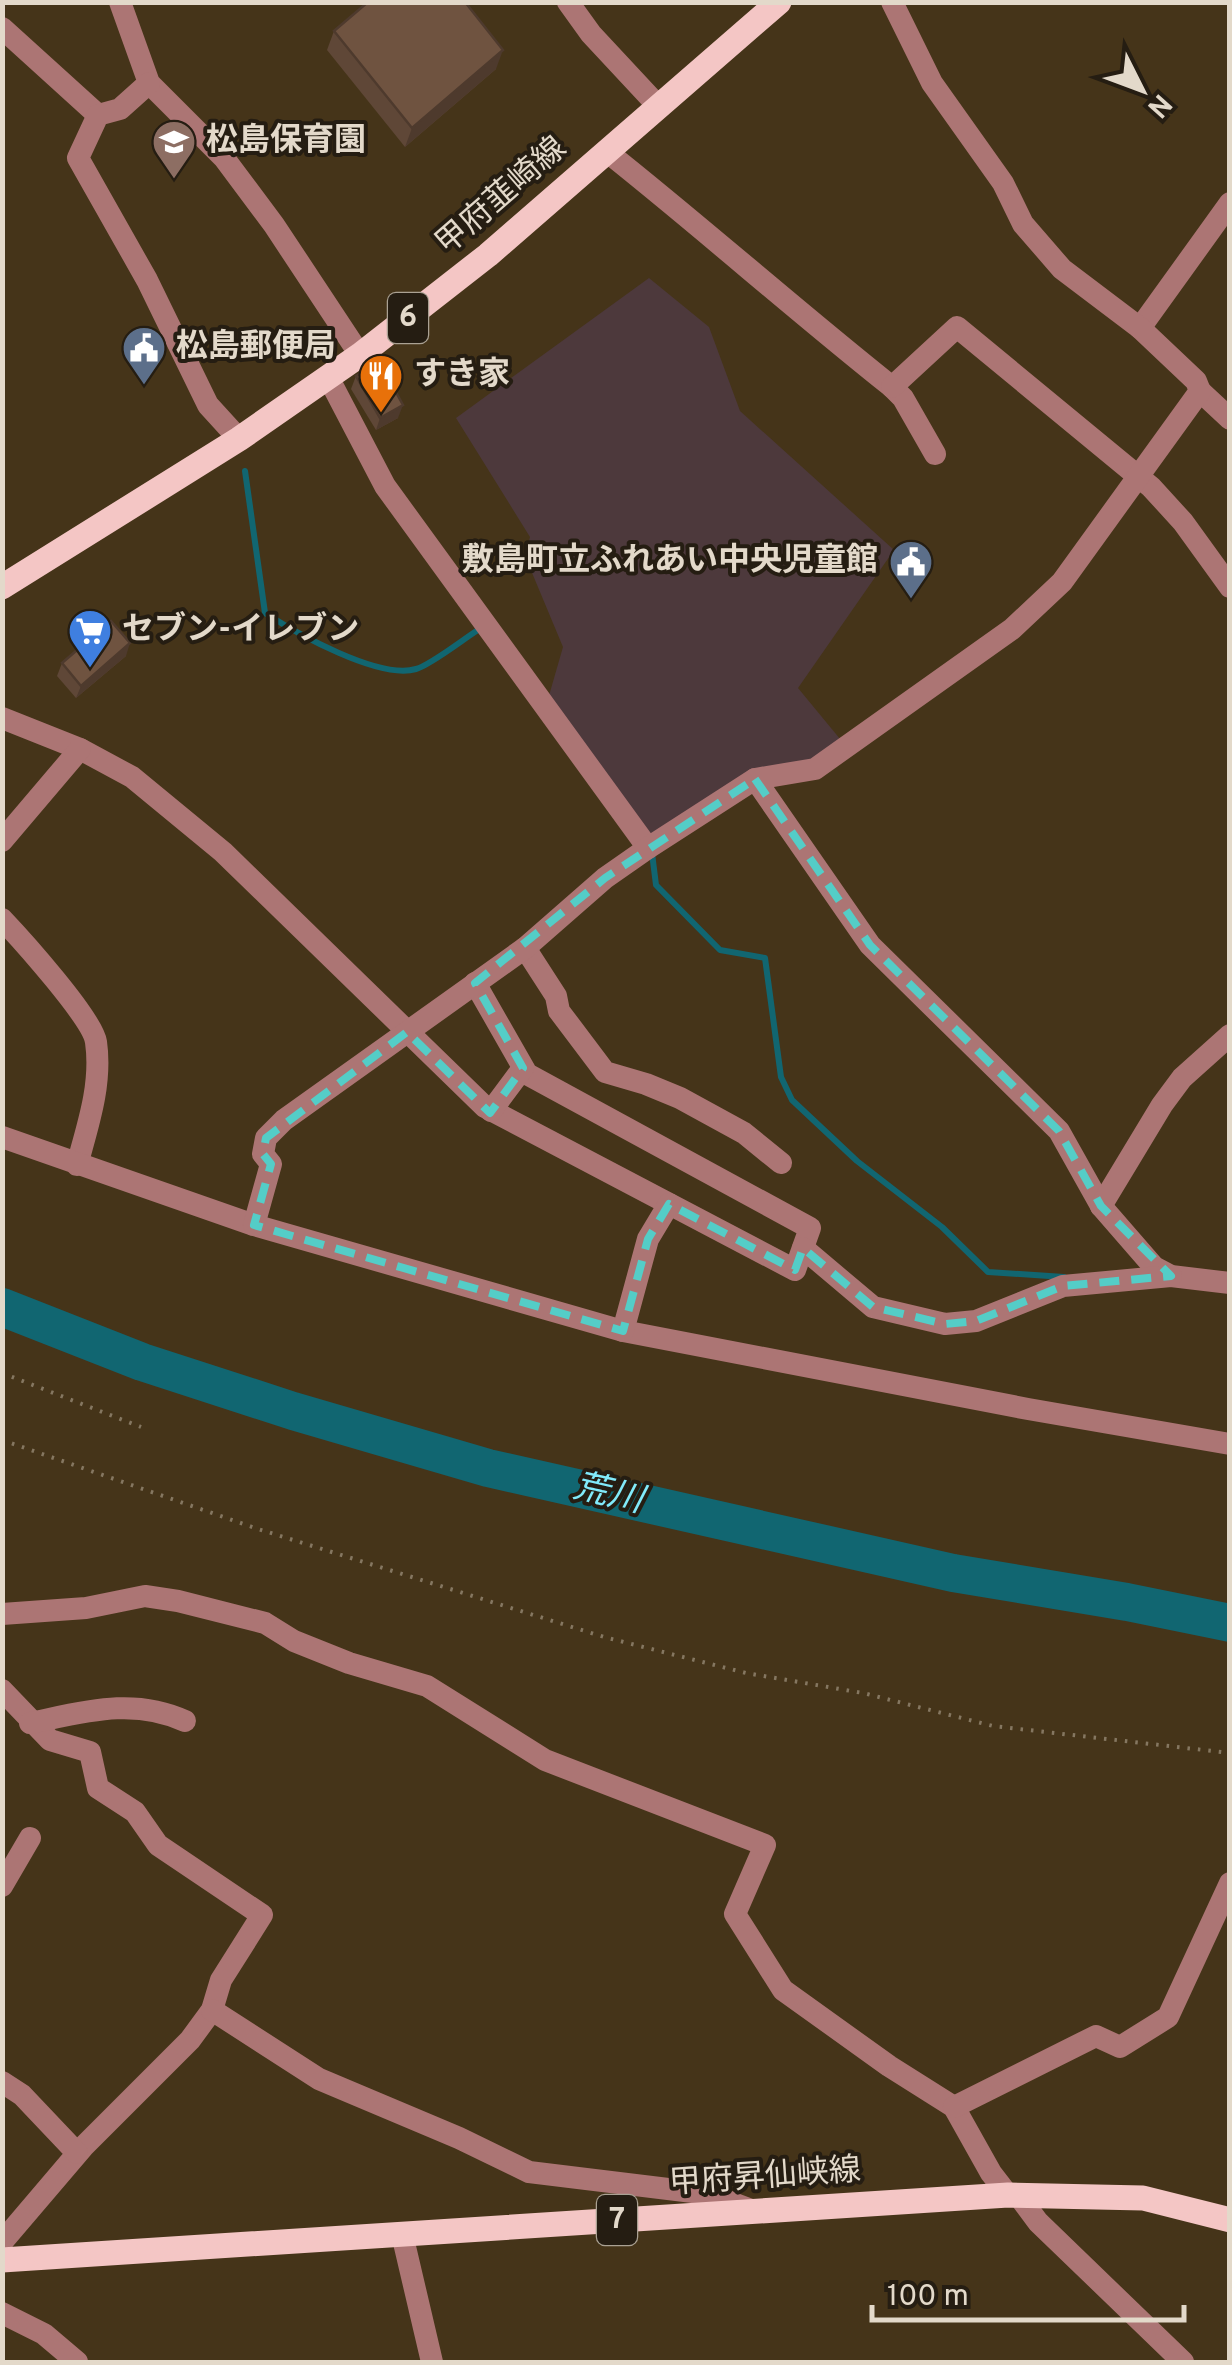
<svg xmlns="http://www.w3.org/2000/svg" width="1232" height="2365" font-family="Overpass,'Noto Sans JP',sans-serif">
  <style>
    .education { fill: #4d393c }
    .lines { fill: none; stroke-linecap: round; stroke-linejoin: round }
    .stream { stroke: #116671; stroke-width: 6 }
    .river { stroke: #116671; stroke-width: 38 }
    .path { stroke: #857761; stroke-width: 4; stroke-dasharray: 2.5 8; stroke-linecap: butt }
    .minor { stroke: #ac7574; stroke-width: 22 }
    .major { stroke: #f4c6c5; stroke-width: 25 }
    .wall { fill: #5f4737 }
    .shaded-wall { fill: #4e3a2d }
    .building { fill: #6f5340; stroke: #4e3a2d; stroke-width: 2.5 }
    .marked { fill: none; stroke: #54cdc7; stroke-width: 8; stroke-dasharray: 20 12; stroke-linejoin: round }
    .labels { text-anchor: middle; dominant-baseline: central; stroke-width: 8; stroke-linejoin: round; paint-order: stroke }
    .shield { fill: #251d12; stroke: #aaa193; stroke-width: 2.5 }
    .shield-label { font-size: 30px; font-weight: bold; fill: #e3d9ca }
    .poi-label { font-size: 32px; font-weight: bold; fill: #e3d9ca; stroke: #251d12; text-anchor: start }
    .street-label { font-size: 32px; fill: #e3d9ca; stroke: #251d12 }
    .water-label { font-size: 35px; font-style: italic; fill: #81eafa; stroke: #251d12 }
  </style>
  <rect width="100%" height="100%" fill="#453419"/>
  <polygon class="education" points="649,278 709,327 740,411 894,550 798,688 845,745 815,769 755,780 648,848 546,706 563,647 525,556 530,537 456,418"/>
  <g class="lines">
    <g class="stream">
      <path d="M245 471 265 613C296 633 379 680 416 669 431 665 466 637 481 628"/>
      <polyline points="652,853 656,885 720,950 765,958 781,1077 792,1100 857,1161 942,1227 988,1272 1064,1277"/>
    </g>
    <polyline class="river" points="2,1307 142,1362 293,1411 488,1468 953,1573 1127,1602 1230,1623"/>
    <g class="path">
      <polyline points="2,1373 141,1427"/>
      <polyline points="2,1440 258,1529 604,1637 746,1673 863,1693 993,1726 1230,1753"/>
    </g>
    <g class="minor">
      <polyline points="120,2 149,83 224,158 274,225 360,355"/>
      <polyline points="568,2 591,34 659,107"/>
      <polyline points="2,28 98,115"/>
      <polyline points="149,83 120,109 98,115 78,158 147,280 208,405 239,439"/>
      <path d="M606 151C703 228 795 310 892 387L903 398 935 454"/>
      <polyline points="1140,328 1230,203"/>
      <polyline points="328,377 385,486 648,848"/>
      <polyline points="892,387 957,327 1151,487 1183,522 1230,587"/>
      <polyline points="1200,391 1230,419"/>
      <polyline points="2,718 80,749 132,777 223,852 485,1107 795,1270 810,1228 527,1074 475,983"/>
      <polyline points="755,779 870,945 1059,1131 1101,1206 1154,1267 1171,1276 1230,1283"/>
      <polyline points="2,841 80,749"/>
      <path d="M2 919C21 939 93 1019 96 1042 102 1084 88 1125 77 1165"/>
      <polyline points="525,948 556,996 559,1011 605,1072 646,1084 680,1098 744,1133 781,1163"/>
      <polyline points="491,1111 523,1068"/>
      <polyline points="2,1137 254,1225 623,1331 1028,1409 1230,1444"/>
      <polyline points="1101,1206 1162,1105 1182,1078 1230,1035"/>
      <polyline points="254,1225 271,1164 263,1154 266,1138 284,1120 525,948 605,878 648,848 755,779 815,769 1012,629 1062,582 1200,391 1196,381 1140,328 1062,269 1023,224 1003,183 932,83 892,2"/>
      <polyline points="803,1248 873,1307 945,1324 976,1321 1063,1286 1171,1276"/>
      <polyline points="623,1331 648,1239 669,1204"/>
      <polyline points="2,1614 86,1608 145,1596 178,1601 265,1623 294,1641 349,1663 427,1686 545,1760 765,1845 735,1914 783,1990 889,2066 954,2107 991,2173 1008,2195"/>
      <polyline points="2,1690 50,1740 90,1752 98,1788 135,1812 158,1845 262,1915 221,1980 212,2010 190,2040 83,2147 2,2242"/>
      <path d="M30 1723C84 1712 133 1697 185 1721"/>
      <polyline points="2,1886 30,1838"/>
      <polyline points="212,2010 319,2079 459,2138 529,2172 709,2194 754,2211"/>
      <polyline points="2,2082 22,2095 77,2153"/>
      <polyline points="954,2107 1096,2036 1120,2047 1168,2017 1230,1883"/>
      <polyline points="1018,2195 1038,2222 1183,2362"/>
      <polyline points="402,2234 432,2362"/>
      <polyline points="2,2313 44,2334 77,2362"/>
    </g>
    <g class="major">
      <polyline points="2,587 239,439 360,355 488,255 779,2"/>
      <polyline points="2,2260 1008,2195 1143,2198 1230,2220"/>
    </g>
  </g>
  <g class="wall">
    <polygon points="334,31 496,69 405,147 327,50"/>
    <polygon points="356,376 398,418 376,430 351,389"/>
    <polygon points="126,656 76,698 57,676 62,663"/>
  </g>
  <g class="shaded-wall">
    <polygon points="503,50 496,69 405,147 412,128"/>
    <polygon points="403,405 398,418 376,430 380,418"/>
    <polygon points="130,643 126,656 76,698 81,686"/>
  </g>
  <g class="building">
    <polygon points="368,2 465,2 503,50 412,128 334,31"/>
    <polygon points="376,365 387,389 392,385 403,405 380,418 356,376"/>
    <polygon points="111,621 130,643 81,686 62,663"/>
  </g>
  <path class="marked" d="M755 779 870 945 1059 1131 1101 1206 1171 1276 1063 1286 976 1321 945 1324 873 1307 803 1248 795 1270 669 1204 648 1239 623 1331 254 1225 271 1164 263 1154 266 1138 407 1032 490 1113 523 1068 475 983 605 878Z"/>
  <defs>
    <symbol id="school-pin" viewBox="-11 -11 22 30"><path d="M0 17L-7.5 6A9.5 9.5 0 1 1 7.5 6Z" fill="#8d6e63" stroke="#251d12"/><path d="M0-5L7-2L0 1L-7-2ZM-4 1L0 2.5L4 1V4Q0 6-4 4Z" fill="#fff"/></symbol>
    <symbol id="civic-pin" viewBox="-11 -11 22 30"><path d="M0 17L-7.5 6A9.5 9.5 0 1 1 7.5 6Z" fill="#5c6f8a" stroke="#251d12"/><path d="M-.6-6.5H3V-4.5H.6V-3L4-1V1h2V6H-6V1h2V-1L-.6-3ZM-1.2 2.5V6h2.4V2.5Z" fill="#fff"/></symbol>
    <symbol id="restaurant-pin" viewBox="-11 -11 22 30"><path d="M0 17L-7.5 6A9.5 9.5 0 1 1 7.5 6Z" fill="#e8710a" stroke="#251d12"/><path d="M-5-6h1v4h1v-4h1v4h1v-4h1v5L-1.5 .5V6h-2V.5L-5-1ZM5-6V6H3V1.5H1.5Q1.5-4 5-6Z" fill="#fff"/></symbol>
    <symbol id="supermarket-pin" viewBox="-11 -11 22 30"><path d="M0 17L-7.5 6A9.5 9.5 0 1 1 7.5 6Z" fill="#3f7fe0" stroke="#251d12"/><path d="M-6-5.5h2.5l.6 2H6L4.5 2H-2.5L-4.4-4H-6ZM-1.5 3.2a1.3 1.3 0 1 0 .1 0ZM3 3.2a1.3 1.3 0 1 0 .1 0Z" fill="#fff"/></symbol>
  </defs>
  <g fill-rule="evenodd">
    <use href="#school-pin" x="149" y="117" width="50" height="68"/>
    <use href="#civic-pin" x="119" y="323" width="50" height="68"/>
    <use href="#restaurant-pin" x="356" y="351" width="50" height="68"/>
    <use href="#civic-pin" x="886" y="537" width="50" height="68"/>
    <use href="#supermarket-pin" x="65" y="606" width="50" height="68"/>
  </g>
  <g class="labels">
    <g class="shield">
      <rect x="388" y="293" width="40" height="50" rx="8"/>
      <rect x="597" y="2195" width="40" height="50" rx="8"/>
    </g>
    <g class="shield-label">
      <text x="408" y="318">6</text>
      <text x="617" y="2220">7</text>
    </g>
    <g class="poi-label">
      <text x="206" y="142">松島保育園</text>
      <text x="176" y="348">松島郵便局</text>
      <text x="414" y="376">すき家</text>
      <text x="878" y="562" text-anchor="end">敷島町立ふれあい中央児童館</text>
      <text x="122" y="631">セブン-イレブン</text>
    </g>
    <g class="street-label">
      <text transform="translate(502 197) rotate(-41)">甲府韮崎線</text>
      <text transform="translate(765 2178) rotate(-4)">甲府昇仙峡線</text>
    </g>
    <g class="water-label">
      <text transform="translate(608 1495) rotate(13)">荒川</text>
    </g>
  </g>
  <rect width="1232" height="2365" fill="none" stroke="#e3d9ca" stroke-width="10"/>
  <g transform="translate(1142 90) rotate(132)" stroke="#251d12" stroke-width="8" paint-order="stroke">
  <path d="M0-8L18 38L0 25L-18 38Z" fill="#e3d9ca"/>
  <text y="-15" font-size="28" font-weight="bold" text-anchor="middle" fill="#e3d9ca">N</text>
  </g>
  <path d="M872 2305v15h312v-15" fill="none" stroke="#e3d9ca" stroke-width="5"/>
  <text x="887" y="2305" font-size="30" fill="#e3d9ca" stroke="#251d12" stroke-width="8" paint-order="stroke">100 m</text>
</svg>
